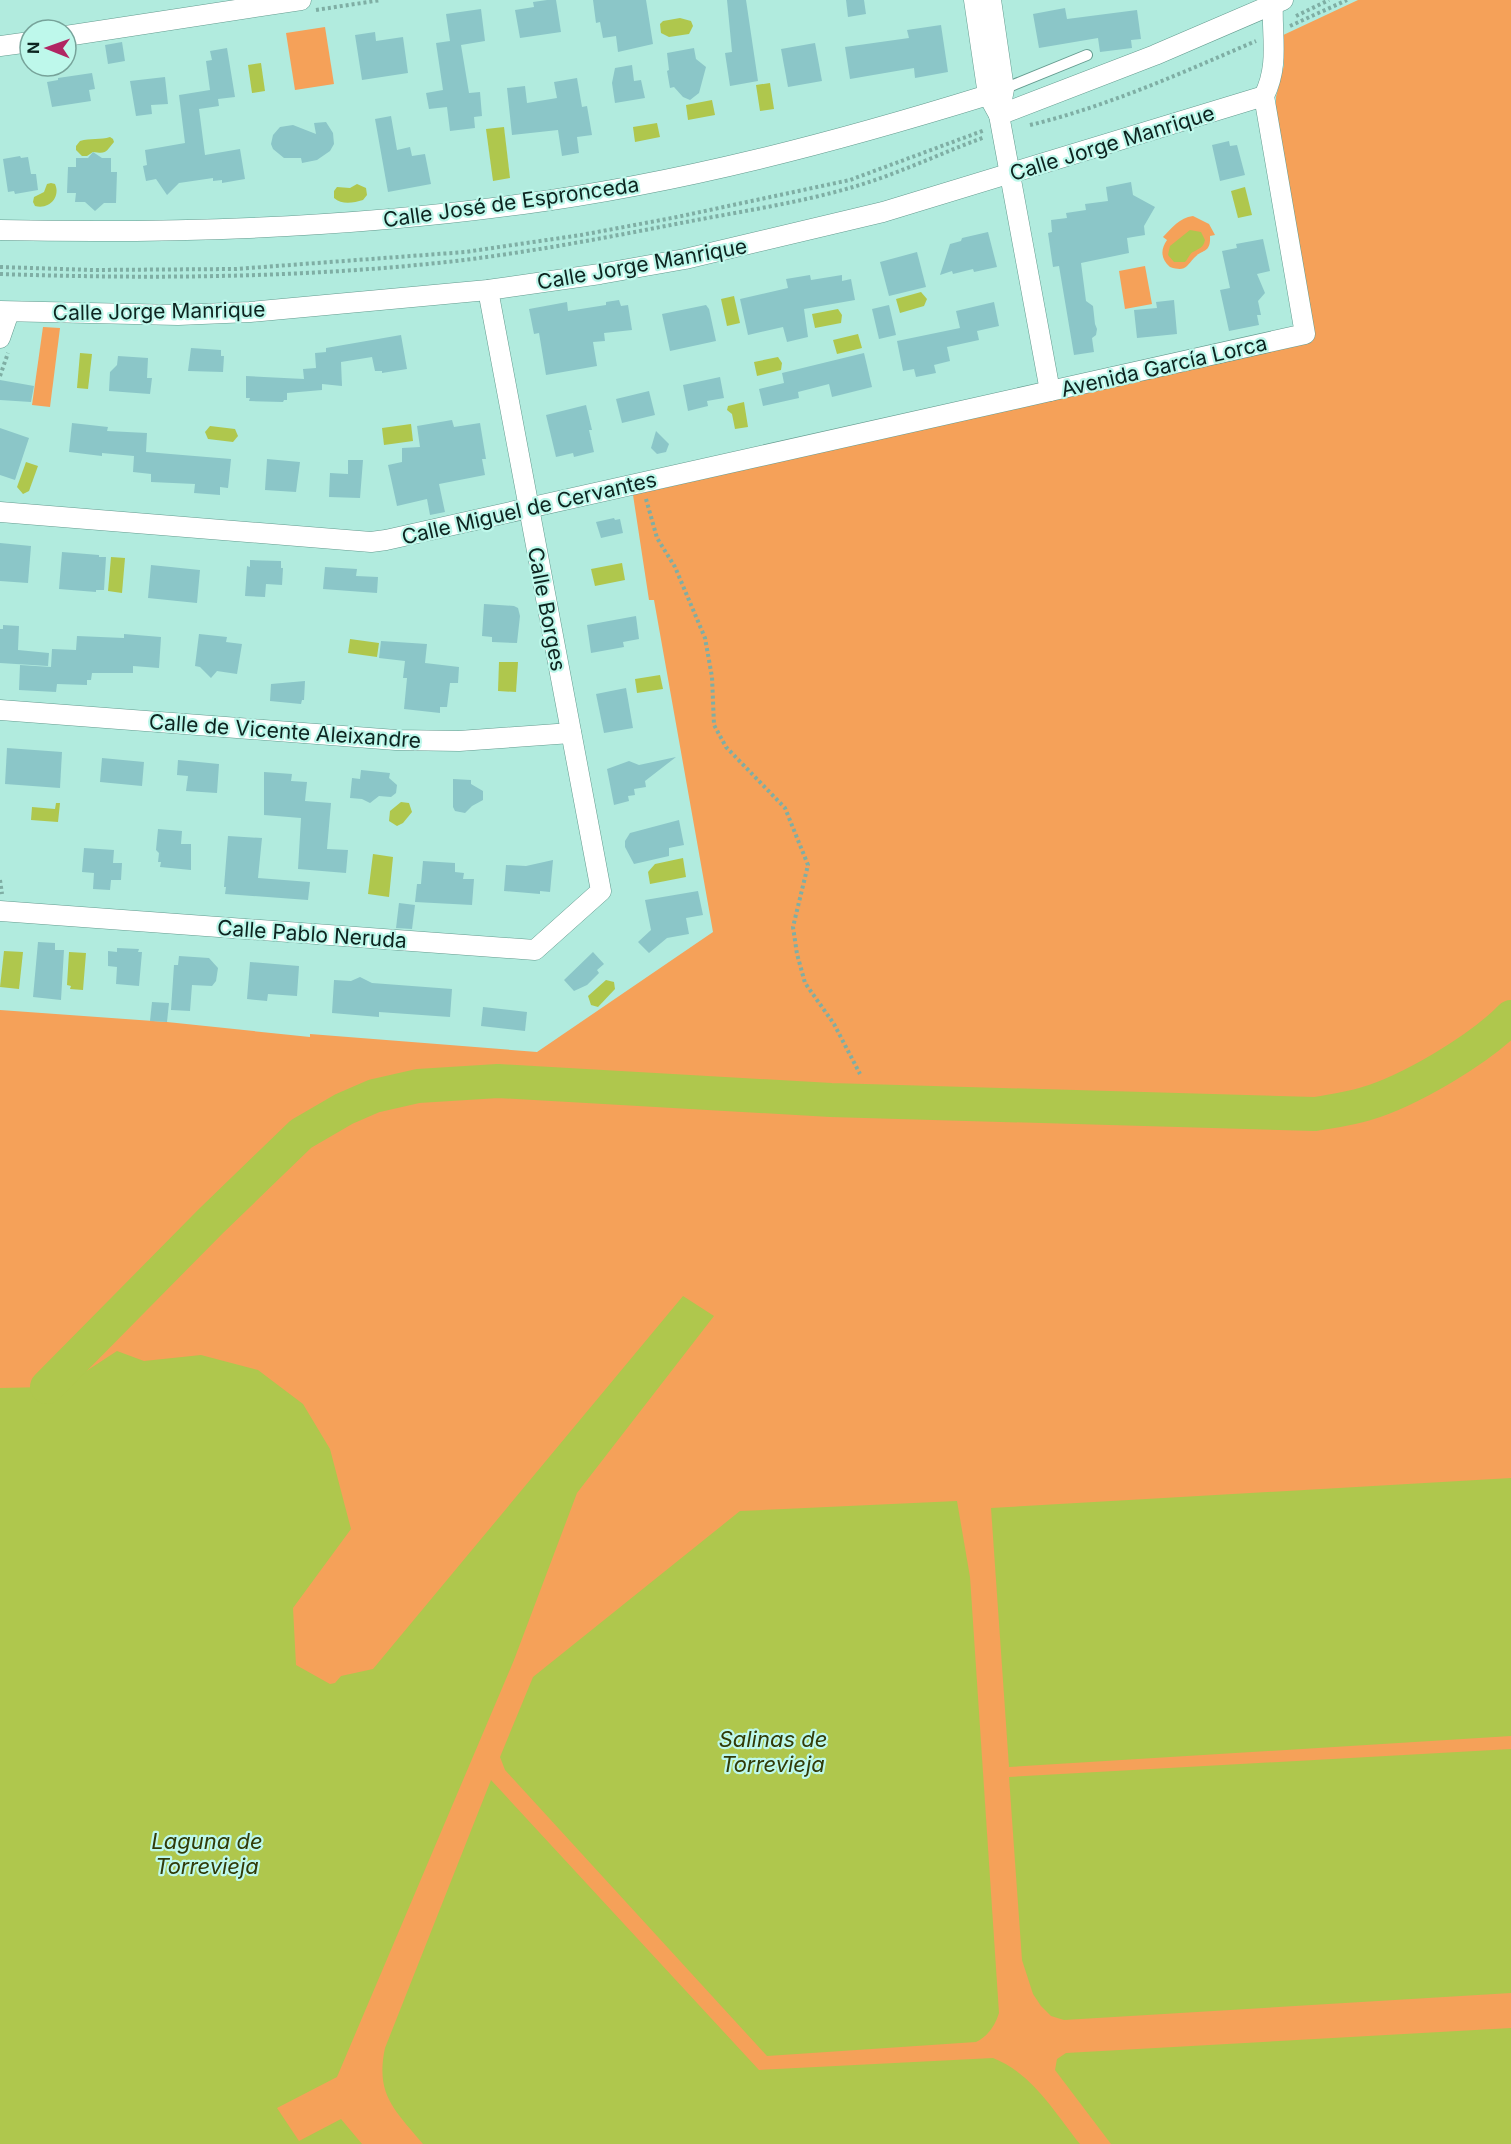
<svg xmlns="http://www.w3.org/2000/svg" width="1511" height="2144" font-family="Inter,sans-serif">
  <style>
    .green { fill: #f5a159 }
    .water { fill: #afc74d }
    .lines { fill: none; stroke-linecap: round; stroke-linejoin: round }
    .river { stroke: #afc74d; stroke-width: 34 }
    .building { fill: #8bc6c8 }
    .service-casing { stroke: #649b8f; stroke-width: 12 }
    .minor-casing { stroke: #649b8f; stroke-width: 21 }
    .path { stroke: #7faea4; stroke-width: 4; stroke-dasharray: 3 3; stroke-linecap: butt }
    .service { stroke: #fff; stroke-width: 10 }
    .minor { stroke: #fff; stroke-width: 20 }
    .labels { text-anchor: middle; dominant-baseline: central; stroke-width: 4.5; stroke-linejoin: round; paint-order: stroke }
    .street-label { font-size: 21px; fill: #0d2420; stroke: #bef8eb }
    .water-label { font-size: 22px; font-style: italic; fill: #313a07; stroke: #bef8eb }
  </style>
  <rect width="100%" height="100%" fill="#b1ebde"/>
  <g class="green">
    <polygon points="1358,0 1511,0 1511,2144 0,2144 0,1010 167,1022 310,1037 310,1034 537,1052 713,932 654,600 649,600 633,495 1313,341 1276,115 1276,97 1284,65 1279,37"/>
    <polygon points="325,27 334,84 295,90 286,33"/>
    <path d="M1193 216 1209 224 1215 235 1210 236C1211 254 1202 249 1194 258 1186 267 1185 272 1170 267 1161 259 1160 250 1167 240L1163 237C1173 227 1179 218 1193 216Z"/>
    <polygon points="1145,266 1152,304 1125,309 1119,271"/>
    <polygon points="43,327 60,328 50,407 32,405"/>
  </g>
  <g class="water">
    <polygon points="680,18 691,21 693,26 689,34 669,37 661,33 660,24 663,21"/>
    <polygon points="261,63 265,91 252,93 248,65"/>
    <polygon points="770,83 774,109 760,111 756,85"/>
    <polygon points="712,100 715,115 688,120 686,105"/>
    <polygon points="657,123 660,137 635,142 633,127"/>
    <polygon points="504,127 510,178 493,181 486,129"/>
    <path d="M110 137 113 139 114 142C105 152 108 154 93 152L87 156H82L76 150V146L80 141C90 138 101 140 110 137Z"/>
    <path d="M51 183 55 184C61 197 49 210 35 206L33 202 34 197 44 192 47 184Z"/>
    <path d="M357 184 366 188 367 195 363 200C353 203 342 205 334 198V191L337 187 350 188Z"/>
    <polygon points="1245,187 1252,215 1238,218 1231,191"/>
    <path d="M1190 230 1201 232 1205 240C1203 248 1200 248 1193 252 1190 253 1188 259 1185 262H1174L1168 255 1170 246Z"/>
    <polygon points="921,292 927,299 924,306 900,313 896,299"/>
    <polygon points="734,296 740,323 727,326 721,299"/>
    <polygon points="838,309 842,315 841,323 815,328 812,314"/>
    <polygon points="858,334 862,348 837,354 833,340"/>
    <polygon points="80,353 92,354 88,389 77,388"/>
    <polygon points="778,357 782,363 781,370 757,376 754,362"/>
    <polygon points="744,402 748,427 735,429 732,414 727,410 728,406"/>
    <polygon points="411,424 413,441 384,445 382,428"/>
    <polygon points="210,426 235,429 238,436 233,442 208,439 205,432"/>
    <polygon points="26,462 38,466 29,491 23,494 17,487"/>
    <polygon points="111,557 125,558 122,593 108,591"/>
    <polygon points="622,563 625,580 595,586 591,569"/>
    <polygon points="350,639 379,643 377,657 348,653"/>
    <polygon points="499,662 518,662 516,692 498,691"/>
    <polygon points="660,675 663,689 637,693 635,679"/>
    <polygon points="401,802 409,803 412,812 403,823 397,826 389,821 390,811"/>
    <polygon points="56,803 60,803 58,822 31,820 32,807 55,809"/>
    <polygon points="373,854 393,857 389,897 368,894"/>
    <polygon points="683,858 686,877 650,884 648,872 655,864"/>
    <polygon points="4,951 23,952 19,989 0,987"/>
    <polygon points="69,952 86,953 83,990 70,989 71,986 67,985"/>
    <polygon points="606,980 614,982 615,989 598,1007 591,1005 588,996"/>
    <polygon points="683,1296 714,1316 577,1493 514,1660 337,2077 277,2108 299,2141 341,2119 362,2144 0,2144 0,1388 47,1387 71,1381 117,1351 144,1361 201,1355 258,1370 303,1404 330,1449 351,1529 293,1608 296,1665 330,1684 335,1683 341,1676 373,1669"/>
    <polygon points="1511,1478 1511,1736 1009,1767 991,1508"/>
    <path d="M957 1501 970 1577 999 2013C995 2026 988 2036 976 2042L767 2056 505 1770 500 1757 533 1677 740 1511Z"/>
    <polygon points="1511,1749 1511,1993 1064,2020 1051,2016 1041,2006 1033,1994 1022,1960 1009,1777"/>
    <path d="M491 1780 759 2070 993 2058C1032 2073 1055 2113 1080 2144H423C395 2110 375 2095 385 2048Z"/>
    <polygon points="1511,2028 1511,2144 1111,2144 1055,2070 1057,2059 1066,2053"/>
  </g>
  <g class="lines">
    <path class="river" d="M47 1387 211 1221 301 1134 344 1109 374 1096 418 1086 498 1081 831 1100 1315 1114C1332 1111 1349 1109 1365 1104 1409 1091 1479 1050 1511 1017"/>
  </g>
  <g class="building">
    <polygon points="547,0 556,0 561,32 520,38 515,10 534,7 533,2"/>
    <polygon points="593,0 646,0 653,44 618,52 616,36 603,38 600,22 596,23"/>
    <polygon points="727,0 746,0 758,81 730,86 725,53 732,52"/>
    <polygon points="846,0 864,0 866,14 848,17"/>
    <polygon points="1065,8 1067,19 1137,10 1141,39 1131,40 1132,48 1100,52 1098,38 1039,48 1033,14"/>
    <polygon points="481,9 485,41 461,45 469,93 480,92 482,116 474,117 475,128 450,131 447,107 429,109 426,93 443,90 436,43 450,41 446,14"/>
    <polygon points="941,25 948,72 915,78 914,68 850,79 845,47 909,38 907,30"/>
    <polygon points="375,32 376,41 403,37 408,73 362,80 355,35"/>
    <polygon points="122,42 125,61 108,64 105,45"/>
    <polygon points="815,43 822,81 788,87 781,49"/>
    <polygon points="227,48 235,97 218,99 219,106 199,109 205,155 240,149 245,179 222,183 222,180 213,181 213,178 179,183 167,195 156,179 146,181 143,166 147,165 145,150 185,143 179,95 210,90 206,61 212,60 210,51"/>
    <polygon points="694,48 696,59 706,67 699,93 690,100 683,97 674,87 670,88 667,71 669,70 667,53"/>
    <polygon points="632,65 634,81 641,80 645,98 615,103 612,83 615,68"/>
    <polygon points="92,73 95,89 89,90 91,101 52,107 47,82 58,80 58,78"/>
    <polygon points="165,77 168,104 151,105 152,114 136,116 130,81"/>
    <polygon points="577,78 582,107 587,106 592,135 577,137 579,153 562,156 558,130 512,135 507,88 525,86 527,103 557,98 554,82"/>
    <polygon points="391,116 397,150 410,147 412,156 425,154 431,184 388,192 375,119"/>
    <polygon points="326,122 333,133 334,144 330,151 317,160 302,163 301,158 284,158 273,149 271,144 273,135 280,127 293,125 316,134 314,123"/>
    <polygon points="1229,141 1230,146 1237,145 1245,175 1220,181 1212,145"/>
    <polygon points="93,152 102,158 111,158 111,172 117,172 116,203 104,203 95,211 85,202 75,202 76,193 67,193 68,167 76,167 76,158 88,158"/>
    <polygon points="20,156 21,158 28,157 31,174 36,174 38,190 15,194 14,191 8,192 3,159"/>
    <polygon points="1131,182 1133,195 1155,207 1144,226 1145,235 1127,238 1129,253 1081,263 1086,301 1093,306 1095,324 1097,329 1096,335 1092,338 1094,352 1074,355 1059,266 1053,267 1048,233 1052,232 1051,220 1067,218 1066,213 1086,210 1085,204 1108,201 1106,187"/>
    <polygon points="988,232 997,267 974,272 973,269 953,274 952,271 940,275 950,244 961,241 962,238"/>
    <polygon points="1263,239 1270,271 1257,274 1265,293 1258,301 1261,315 1257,315 1259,325 1229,331 1220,290 1230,288 1222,251 1237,248 1236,244"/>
    <polygon points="917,252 926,287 889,296 880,262"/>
    <polygon points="810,275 811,280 842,275 842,281 851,279 855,300 804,309 808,337 787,342 783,327 748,335 740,299 788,288 786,279"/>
    <polygon points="619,300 621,306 628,305 632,330 604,333 605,341 593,342 597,366 546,375 539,333 534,334 529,309 567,302 568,311 606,305 606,302"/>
    <polygon points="1174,300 1177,334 1137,338 1134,310 1157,308 1156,302"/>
    <polygon points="994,302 999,326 977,331 979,340 947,347 950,361 934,365 936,373 916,377 914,369 903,371 897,341 960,328 956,311"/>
    <polygon points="706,305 709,309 716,341 670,351 662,314"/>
    <polygon points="889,305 896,335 879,339 872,309"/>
    <polygon points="401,335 407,369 382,373 382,371 375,371 372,357 341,362 342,386 322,384 322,390 287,393 287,400 284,400 283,402 249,401 250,398 246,398 246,376 304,379 303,369 316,368 315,353 326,352 326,348"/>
    <polygon points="191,348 221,350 221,356 224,356 223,372 188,371"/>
    <polygon points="864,353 872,387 832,397 829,384 798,392 799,398 763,406 759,389 784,383 782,373"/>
    <polygon points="118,356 148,358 147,378 152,378 150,394 109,391 110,372 117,365"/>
    <polygon points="720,377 724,398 707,401 708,406 688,411 683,385"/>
    <polygon points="0,380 34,386 31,402 0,400"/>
    <polygon points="649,391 655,415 622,423 616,399"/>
    <polygon points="586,405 592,430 589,430 594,452 574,457 573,453 556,457 546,415"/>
    <polygon points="452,420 454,427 480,423 486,459 482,459 485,475 439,484 445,512 430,515 427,499 397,506 388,465 402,462 402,448 420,447 417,426"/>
    <polygon points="72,423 108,427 107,431 147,433 146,452 231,459 228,488 220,487 220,495 194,493 195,484 151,482 151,474 133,472 134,456 102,453 102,456 69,452"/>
    <polygon points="0,428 29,438 15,480 0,475"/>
    <polygon points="656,431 669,444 666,452 657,454 651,448"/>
    <polygon points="267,459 300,462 296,492 265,490"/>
    <polygon points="348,460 363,460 360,498 329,497 330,473 348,474"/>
    <polygon points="614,518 615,520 620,519 623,533 601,538 596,522"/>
    <polygon points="0,543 31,546 28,583 0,581"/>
    <polygon points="62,552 99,555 99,557 106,557 104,590 96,590 96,592 59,589"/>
    <polygon points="250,560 281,561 281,568 283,568 282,585 266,584 265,597 245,596 247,566 250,567"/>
    <polygon points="151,565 200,570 197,603 148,598"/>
    <polygon points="325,567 357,569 356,576 378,577 377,593 323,589"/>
    <polygon points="484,604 514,606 518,608 520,616 517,643 492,642 492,637 482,636"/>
    <polygon points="636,616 639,639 623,642 624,647 591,653 587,625"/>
    <polygon points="3,625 19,626 18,650 49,653 48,666 0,663 0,629 3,629"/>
    <polygon points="124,634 161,637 159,668 133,666 133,673 92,673 91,680 87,680 87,685 57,684 56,692 19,690 20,665 51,667 52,649 76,650 77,636 124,638"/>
    <polygon points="199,634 227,637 226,642 242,644 237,674 217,671 211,678 200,667 195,666"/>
    <polygon points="381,641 427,644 425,663 459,667 458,683 450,683 447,707 440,707 440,713 404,709 407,678 403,678 405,661 379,658"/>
    <polygon points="305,681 304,700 302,700 301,704 270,701 271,684"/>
    <polygon points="626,688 633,728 604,733 596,694"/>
    <polygon points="7,748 62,752 60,788 5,784"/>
    <polygon points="676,757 645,781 646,787 634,789 635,795 628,796 629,801 614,805 607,769 629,761 639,765"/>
    <polygon points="102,758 144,762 142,786 100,782"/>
    <polygon points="178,760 219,764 217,793 186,791 188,776 177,775"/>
    <polygon points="361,770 390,773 389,778 397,785 396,793 391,797 379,796 370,803 362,799 350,798 352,778 360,779"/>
    <polygon points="264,772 292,774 291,781 307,782 305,801 331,803 327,849 348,850 346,873 298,869 301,818 264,815"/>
    <polygon points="453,779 471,780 471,784 483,791 483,800 472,806 465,813 455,811 453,807"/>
    <polygon points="679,820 684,845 669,848 669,856 634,864 625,847 625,841 630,833"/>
    <polygon points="158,829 182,831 181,844 191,844 191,870 160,867 161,862 158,862 159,853 156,850"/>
    <polygon points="228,836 262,838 258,878 310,882 308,900 225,894 226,887 224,887"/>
    <polygon points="84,848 114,850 113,863 122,863 121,880 111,880 110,890 93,889 94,873 82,872"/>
    <polygon points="553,860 550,892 540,891 540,894 504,891 506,865 526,866"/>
    <polygon points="423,861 455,863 455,872 464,873 463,879 474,879 472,905 415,902 417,884 421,884"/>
    <polygon points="698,891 703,915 686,918 689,934 667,938 649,953 638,942 651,930 645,900"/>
    <polygon points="399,903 415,905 412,929 396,928"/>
    <polygon points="38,942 55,943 55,950 64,950 61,1000 33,997"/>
    <polygon points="117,948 139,949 138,952 142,952 139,986 116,984 117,967 108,966 108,951 117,952"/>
    <polygon points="593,952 604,964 597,970 599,973 587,985 574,991 564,980"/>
    <polygon points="179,956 209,958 218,968 216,981 212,986 192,985 190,1011 171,1010 174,965 178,965"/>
    <polygon points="250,962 299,966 297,996 268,994 267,1001 247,999"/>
    <polygon points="360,977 372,983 452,989 450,1017 379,1012 379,1017 332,1013 334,980 351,981"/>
    <polygon points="152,1002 169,1003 167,1022 150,1021"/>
    <polygon points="483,1007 527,1012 525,1031 481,1026"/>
  </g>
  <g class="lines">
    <defs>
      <polyline id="service" points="1001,90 1087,55"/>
      <g id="minor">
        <polyline points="974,0 988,95"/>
        <path d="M991 0 1004 89 999 115 1050 391 1305 334 1264 96C1280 64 1271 35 1273 0"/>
        <polyline points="66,36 301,0"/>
        <polyline points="0,46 30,42"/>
        <path d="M0 230C175 234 349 228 523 204 681 183 836 142 988 95L999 115 1155 55 1283 0"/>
        <polyline points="0,311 178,315 250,312 488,290 600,274 685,259 883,212 1264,96"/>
        <polyline points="0,338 9,312"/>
        <polyline points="0,512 371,542 386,540 1050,391"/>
        <polyline points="0,710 396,740 459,741 571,733"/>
        <polyline points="0,911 535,950 601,891 488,290"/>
      </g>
    </defs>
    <use href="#service" class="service-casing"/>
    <use href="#minor" class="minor-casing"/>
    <g class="path">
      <polyline points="316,10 381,0"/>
      <polyline points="1296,16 1329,0"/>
      <polyline points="1290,26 1347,0"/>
      <path d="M1030 125C1109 106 1181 73 1256 41"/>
      <polyline points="0,267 93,270 236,269 465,252 581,235 672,218 850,180 985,130"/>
      <path d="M0 274C149 279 299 278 447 262 526 253 604 238 681 223 737 212 799 203 853 187 898 174 941 153 985 137"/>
      <polyline points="0,376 8,353"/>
      <polyline points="646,499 657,538 675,567 705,638 712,677 714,725 726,747 785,808 808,865 793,927 797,954 805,983 834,1024 860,1074"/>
      <polyline points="0,880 2,894"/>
    </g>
    <use href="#service" class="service"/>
    <use href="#minor" class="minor"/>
  </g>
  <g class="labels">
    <g class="street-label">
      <text transform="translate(1112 143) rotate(-17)">Calle Jorge Manrique</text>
      <text transform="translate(511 202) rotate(-8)">Calle José de Espronceda</text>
      <text transform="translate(642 264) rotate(-10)">Calle Jorge Manrique</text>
      <text transform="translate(159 311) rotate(-1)">Calle Jorge Manrique</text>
      <text transform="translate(1164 366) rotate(-13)">Avenida García Lorca</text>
      <text transform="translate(529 508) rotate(-13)">Calle Miguel de Cervantes</text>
      <text transform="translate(547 609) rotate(79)">Calle Borges</text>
      <text transform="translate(285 731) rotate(4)">Calle de Vicente Aleixandre</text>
      <text transform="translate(312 934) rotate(4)">Calle Pablo Neruda</text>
    </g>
    <g class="water-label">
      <text x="773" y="1739">Salinas de<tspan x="773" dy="25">Torrevieja</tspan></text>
      <text x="207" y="1841">Laguna de<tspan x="207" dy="25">Torrevieja</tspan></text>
    </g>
  </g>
  <g transform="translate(48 48) rotate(271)"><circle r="28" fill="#bef8eb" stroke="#77a39a" stroke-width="1.5"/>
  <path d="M0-4.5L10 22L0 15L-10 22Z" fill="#b12663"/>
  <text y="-9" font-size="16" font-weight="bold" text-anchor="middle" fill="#0d2420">N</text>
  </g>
</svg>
